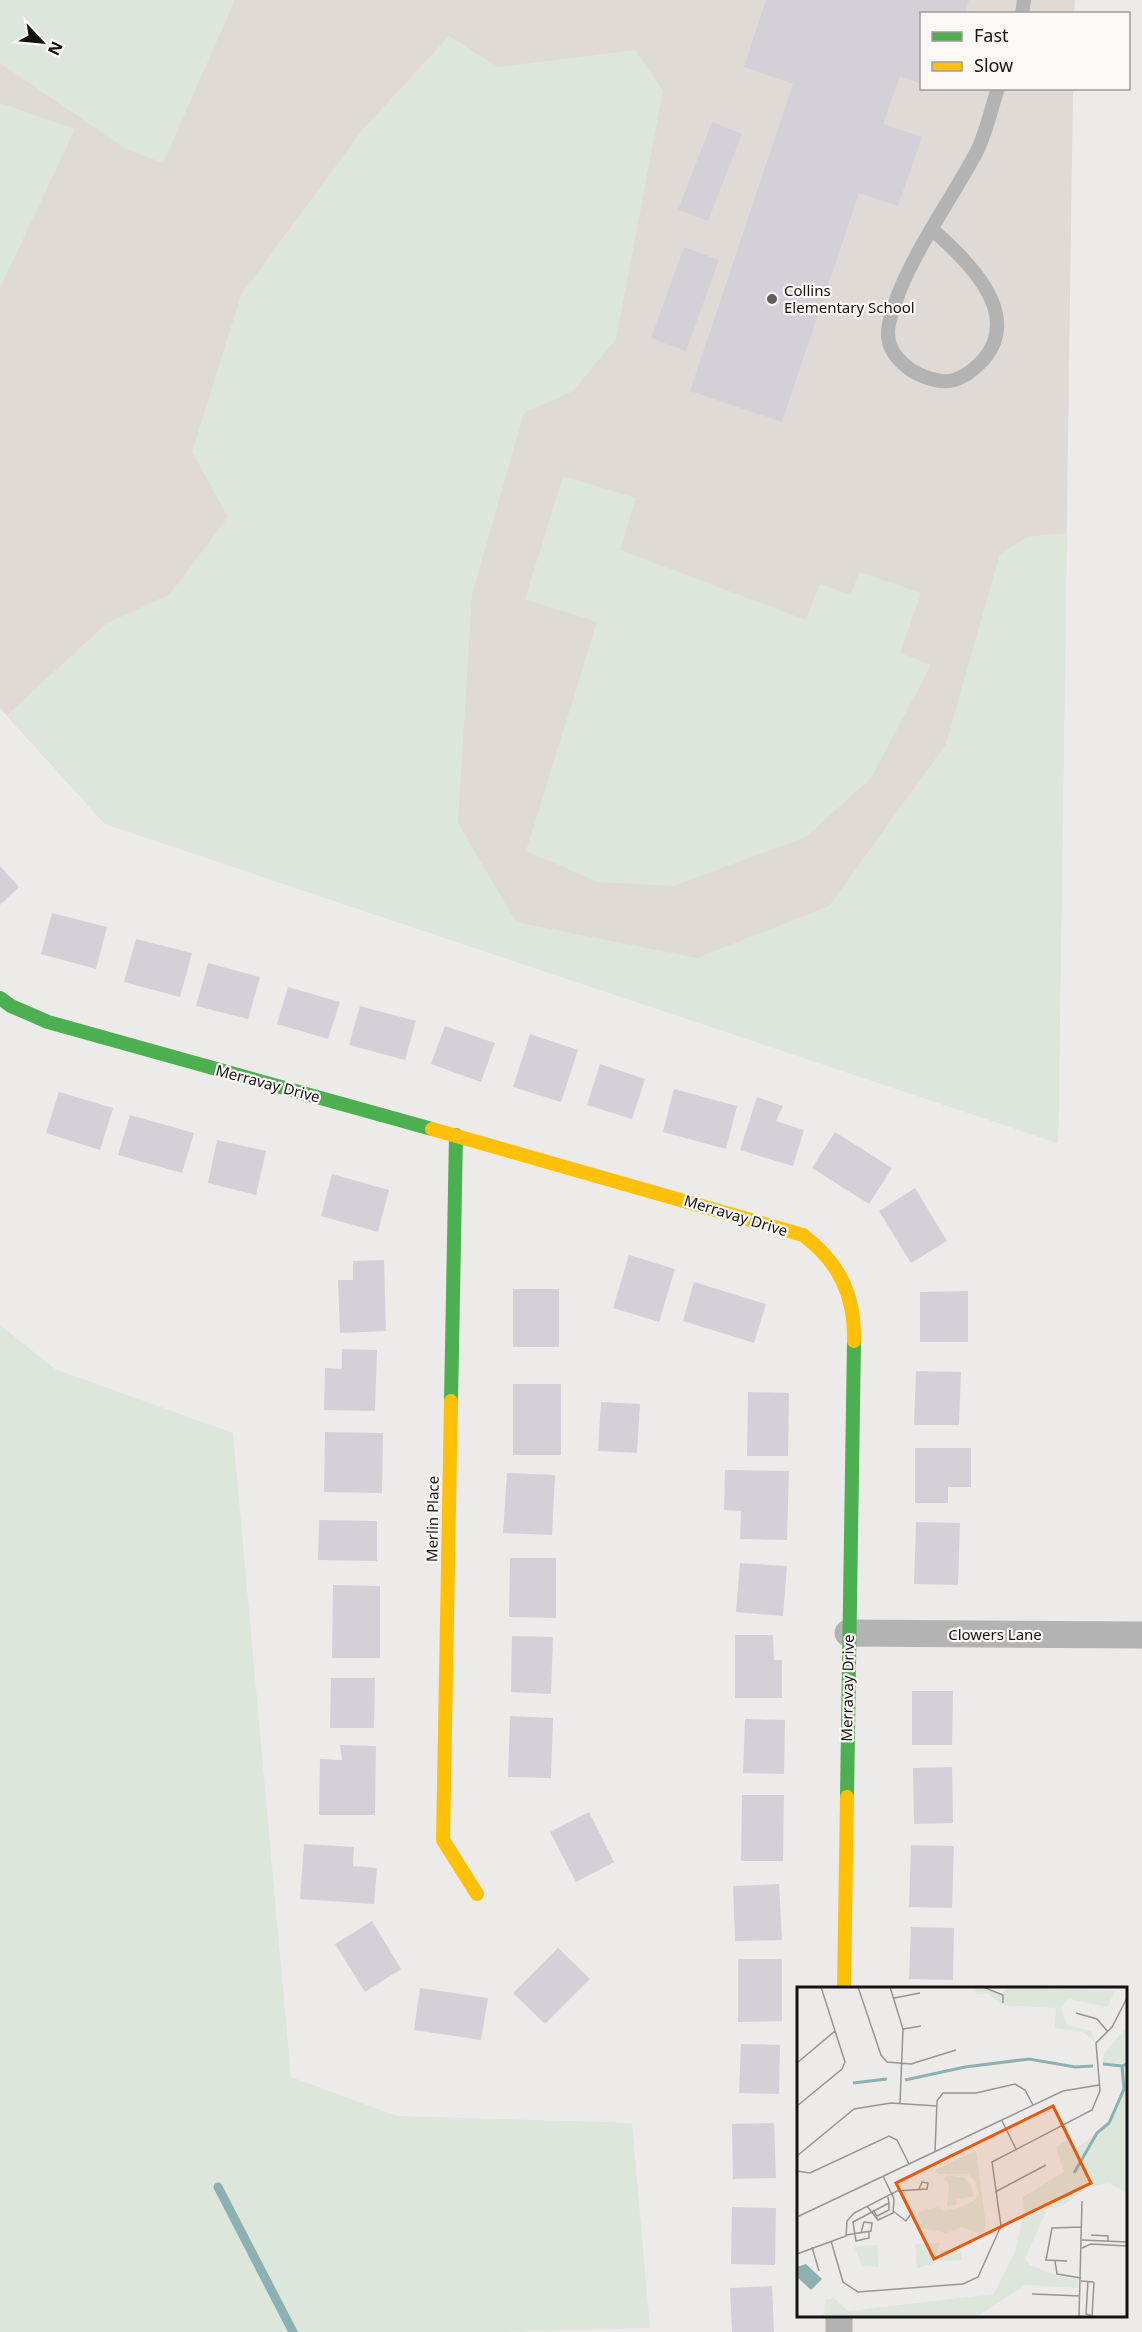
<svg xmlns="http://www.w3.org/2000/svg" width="1142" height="2332" font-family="'Noto Sans',sans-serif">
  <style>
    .built { fill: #e0dad6 }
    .green { fill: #dce6db }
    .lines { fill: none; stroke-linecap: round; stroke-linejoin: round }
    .stream { stroke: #8db0b2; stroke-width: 9 }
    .building { fill: #d4d0d7 }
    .lane { stroke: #b4b3b3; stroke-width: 14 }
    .street { stroke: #b4b3b3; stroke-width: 27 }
    .fast { stroke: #4caf50; stroke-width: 14 }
    .slow { stroke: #ffc107; stroke-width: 14 }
    .poi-dot { fill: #605f5e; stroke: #fcf8f6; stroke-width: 2 }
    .labels { text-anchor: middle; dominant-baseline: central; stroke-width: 4.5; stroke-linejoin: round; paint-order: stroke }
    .poi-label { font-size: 15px; fill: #141312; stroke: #fcf8f6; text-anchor: start }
    .street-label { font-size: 15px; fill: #141312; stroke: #fcf8f6 }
    .inset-river { fill: none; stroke: #8db0b2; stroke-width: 3 }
    .inset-road { fill: none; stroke: #969594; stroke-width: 1.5 }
    .view { fill: #e8590c; fill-opacity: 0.15; stroke: #e8590c; stroke-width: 3 }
    .inset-edge { fill: none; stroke: #141312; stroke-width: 3 }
  </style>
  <rect width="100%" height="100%" fill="#edebea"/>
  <polygon class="built" points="0,0 1075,0 1074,13 922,14 922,88 1073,89 1058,1143 105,824 0,708"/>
  <g class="green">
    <polygon points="0,0 235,0 163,163 124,148 0,63"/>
    <polygon points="449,36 498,67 635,50 663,91 616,339 573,391 524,413 472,595 458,823 516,922 697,958 829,906 946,744 1000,554 1027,537 1067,533 1058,1143 105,824 7,715 106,624 170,594 228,517 192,452 241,295 363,129"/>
    <polygon points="0,103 75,129 0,288"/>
    <polygon points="563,476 636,498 620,550 806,620 820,584 851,595 859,572 921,593 900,653 931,665 871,778 806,837 673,886 598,882 526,851 597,622 525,599"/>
    <polygon points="0,1325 55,1369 233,1433 291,2077 397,2116 632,2123 650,2328 499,2332 0,2332"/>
  </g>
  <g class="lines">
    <polyline class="stream" points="218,2187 293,2332"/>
  </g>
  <g class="building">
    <polygon points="766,0 969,0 965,14 922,14 922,84 900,76 883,124 922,137 898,206 859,193 782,422 690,391 793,84 744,67"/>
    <polygon points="712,122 742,134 708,221 678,210"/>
    <polygon points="684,247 719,260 686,351 651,338"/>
    <polygon points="0,866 19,887 0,905"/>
    <polygon points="52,913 107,927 96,969 41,954"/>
    <polygon points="136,939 192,953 180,997 124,982"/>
    <polygon points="208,963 260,977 248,1019 196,1006"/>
    <polygon points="288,987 340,1002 328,1039 277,1024"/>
    <polygon points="360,1006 416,1021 405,1060 349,1045"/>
    <polygon points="445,1026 495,1043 481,1082 431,1064"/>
    <polygon points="530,1034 578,1050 561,1102 513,1087"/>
    <polygon points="600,1064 645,1079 632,1119 587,1105"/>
    <polygon points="674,1089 737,1106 726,1149 663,1132"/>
    <polygon points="59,1092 113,1108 100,1150 46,1133"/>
    <polygon points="757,1097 783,1106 776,1121 804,1130 793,1166 740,1150"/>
    <polygon points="130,1115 194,1133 182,1173 118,1155"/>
    <polygon points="835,1132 892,1168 869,1204 812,1168"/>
    <polygon points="217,1140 266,1151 256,1195 208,1183"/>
    <polygon points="332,1174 389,1190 378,1232 321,1216"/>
    <polygon points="915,1188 947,1241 911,1263 879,1211"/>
    <polygon points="629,1255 675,1269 659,1322 613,1308"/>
    <polygon points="384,1260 386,1331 340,1333 338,1280 353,1280 353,1261"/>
    <polygon points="694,1282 766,1304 754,1343 683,1321"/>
    <rect x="513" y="1289" width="46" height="58"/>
    <polygon points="968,1291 968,1342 920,1342 920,1292"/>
    <polygon points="342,1349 377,1350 375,1411 324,1410 325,1368 342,1369"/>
    <polygon points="916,1371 961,1372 959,1425 914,1425"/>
    <rect x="513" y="1384" width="48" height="71"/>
    <polygon points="748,1392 789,1393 788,1456 747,1456"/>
    <polygon points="601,1402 640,1404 637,1453 598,1451"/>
    <polygon points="325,1432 383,1433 382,1493 324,1492"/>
    <polygon points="915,1448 971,1448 971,1487 948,1487 948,1503 915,1503"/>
    <polygon points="725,1470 789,1471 787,1540 740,1539 741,1511 724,1510"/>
    <polygon points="507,1473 555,1475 552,1535 503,1533"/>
    <polygon points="319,1520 377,1521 377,1561 318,1560"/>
    <polygon points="916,1522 960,1523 958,1585 914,1584"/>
    <polygon points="510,1558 556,1558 556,1618 509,1617"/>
    <polygon points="740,1563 787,1566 783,1616 736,1612"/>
    <polygon points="333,1585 380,1586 380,1658 332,1658"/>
    <polygon points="735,1635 773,1635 774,1660 782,1660 782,1698 735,1698"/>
    <polygon points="512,1636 553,1637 551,1694 511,1692"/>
    <polygon points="331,1678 375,1678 374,1728 330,1728"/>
    <polygon points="912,1691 953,1691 952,1745 912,1745"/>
    <polygon points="510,1716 553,1718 551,1778 508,1777"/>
    <polygon points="745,1719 785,1720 784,1774 743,1773"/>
    <polygon points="340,1745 376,1746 375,1815 319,1815 320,1759 342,1760"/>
    <polygon points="952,1767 953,1823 914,1824 913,1768"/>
    <polygon points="742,1795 784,1795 783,1861 741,1861"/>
    <polygon points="589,1812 614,1862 576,1882 550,1832"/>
    <polygon points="304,1844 354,1847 353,1866 377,1868 374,1904 300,1899"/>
    <polygon points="911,1845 954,1846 952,1908 909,1907"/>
    <polygon points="779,1884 782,1940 735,1941 733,1886"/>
    <polygon points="372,1921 401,1969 365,1992 335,1944"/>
    <polygon points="911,1927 954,1928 953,1980 909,1979"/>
    <polygon points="558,1948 590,1979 545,2024 513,1993"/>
    <polygon points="738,1959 782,1959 782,2021 738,2022"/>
    <polygon points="420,1988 488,1998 481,2040 414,2030"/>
    <polygon points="741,2044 780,2045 779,2094 739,2093"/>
    <polygon points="774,2123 776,2178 733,2179 732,2124"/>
    <polygon points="732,2207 776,2208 775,2265 731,2264"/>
    <polygon points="772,2286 774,2332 732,2332 730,2288"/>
  </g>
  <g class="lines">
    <g class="lane">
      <polyline points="1022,14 1024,0"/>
      <path d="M933 230C966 260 1023 312 984 359 973 371 957 383 941 381 914 377 882 356 889 324 901 268 949 204 976 153 986 134 991 109 998 88"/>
    </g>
    <g class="street">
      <polyline points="848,1633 1142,1635"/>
      <polyline points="839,2332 839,2316"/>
    </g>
    <g class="fast">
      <polyline points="0,998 11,1006 48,1022 432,1129"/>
      <polyline points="451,1401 456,1135"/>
      <polyline points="847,1797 854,1341"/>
    </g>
    <g class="slow">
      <path d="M432 1129 803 1235C840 1263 855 1296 854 1341"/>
      <polyline points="451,1401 443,1840 477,1894"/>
      <polyline points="844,1988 847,1797"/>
    </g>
  </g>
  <circle class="poi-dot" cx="772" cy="299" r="6"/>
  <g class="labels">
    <g class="poi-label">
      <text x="784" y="290">Collins<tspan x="784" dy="17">Elementary School</tspan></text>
    </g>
    <g class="street-label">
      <text transform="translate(268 1083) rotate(15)">Merravay Drive</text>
      <text transform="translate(736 1215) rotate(17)">Merravay Drive</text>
      <text transform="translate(432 1519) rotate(-89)">Merlin Place</text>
      <text x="995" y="1634">Clowers Lane</text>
      <text transform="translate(847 1688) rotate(-89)">Merravay Drive</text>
    </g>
  </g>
  <g transform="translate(797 1987)">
    <rect width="330" height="330" fill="#edebea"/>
    <path d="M178 0 205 6 211 0 318 4 310 20 272 12 264 21 270 38 294 44 299 56 286 45 258 41 259 21 204 18 192 7H179ZM330 40V76H305L307 66ZM330 79V206L311 196 290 200 267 218 250 222 228 272 233 278 261 289 280 292 281 301 229 298 179 330H22L27 327 28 313 37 311 51 324 197 307 218 265 227 224 226 210 267 185 259 160 272 152 278 162 294 151 296 153 312 138 327 103 326 80ZM179 164 189 238 185 248 165 240 149 246 125 241 121 225 140 220 148 224 161 221 177 214 182 207 178 194 171 187H141L138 183ZM151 188 167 191 174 198 177 209 159 212 160 217 150 219 152 198 147 191ZM143 256 136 277 120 281 118 257ZM80 258 82 280 65 279 57 259ZM143 263H163L165 273 144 274Z" fill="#dce6db"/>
    <path d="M9 277 25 292 14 303 0 290V280Z" fill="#8db0b2"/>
    <path class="inset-river" d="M306 77 325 79M108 93 168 80 232 72 278 80 296 79M56 96 90 92M277 186 300 146 312 136 327 102 325 79 330 77"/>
    <path class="inset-road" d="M61 0 84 68 90 75 114 77 159 63M93 0 106 42 103 116M186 0 206 8V16M97 11 123 6M279 26 300 32 311 45M106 42 124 39M0 76 38 44M0 119 45 82 48 75 24 0M205 134 219 162M138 165 140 114 146 106H179L218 97 228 103 236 118M0 169 57 122 94 116 140 119M0 184 13 186 92 149 100 153 112 177M198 205 249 178M70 219 81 233 96 226 97 212 86 189M76 223 80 229 92 223V216M96 224 109 234 113 228M0 230 266 104 302 98M72 244V251L59 254 56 235 92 216 91 210M49 248 74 244 75 236 67 235 64 246M294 248 311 249V254M285 253 330 255M34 254 46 295 61 305 166 297 181 290 204 239 195 175 295 123 303 104 299 56 315 40 330 11M15 260 22 284M285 261 294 257 330 259M0 267 49 249 50 234 57 226 100 204 130 202 131 196 125 195 122 202M258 274 260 287 284 291M270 274 249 273 255 241 285 240M284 294 296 295 297 296 295 329 289 327 291 294M235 307 283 309M282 330 285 214"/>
    <path class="view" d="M256 119 294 196 137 272 99 196Z"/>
    <rect width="330" height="330" class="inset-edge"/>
  </g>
  <rect x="920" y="12" width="210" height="78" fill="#fcf8f6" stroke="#9f9c9b" stroke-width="1.5"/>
  <rect x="932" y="32" width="30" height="9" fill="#4caf50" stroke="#9f9c9b" stroke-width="1.5"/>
  <text x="974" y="42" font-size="18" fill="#141312">Fast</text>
  <rect x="932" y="62" width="30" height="9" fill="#ffc107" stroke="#9f9c9b" stroke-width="1.5"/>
  <text x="974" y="72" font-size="18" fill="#141312">Slow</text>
  <g transform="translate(42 42) rotate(116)" stroke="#fcf8f6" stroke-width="4.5" paint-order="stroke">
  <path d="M0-4.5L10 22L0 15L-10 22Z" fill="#141312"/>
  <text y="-9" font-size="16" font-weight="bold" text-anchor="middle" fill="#141312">N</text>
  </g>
</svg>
